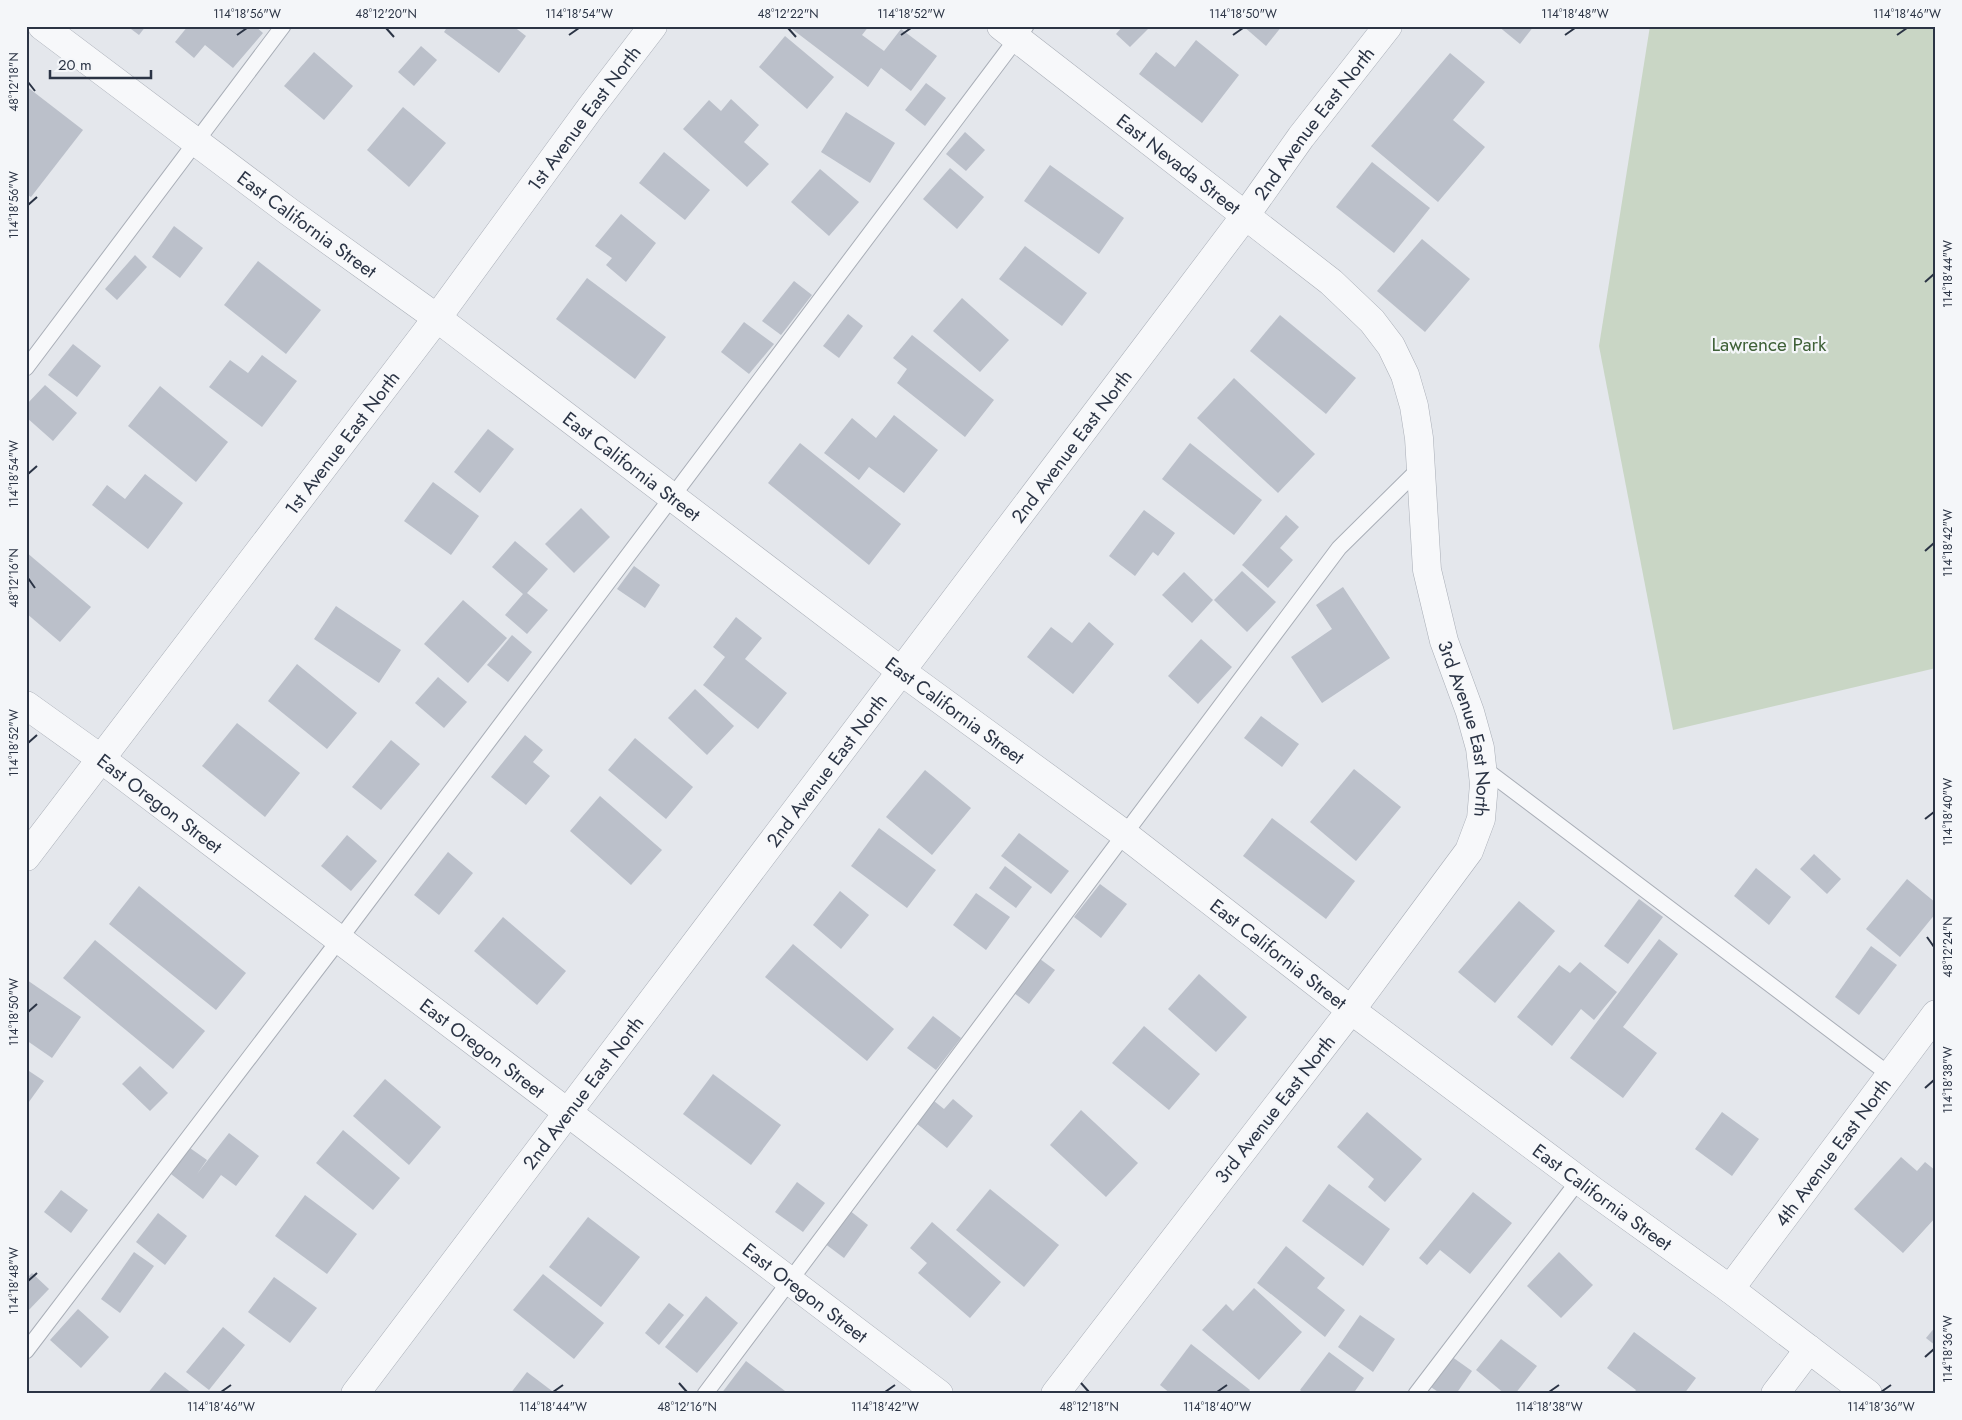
<svg xmlns="http://www.w3.org/2000/svg" width="1962" height="1420" font-family="Jost,sans-serif">
  <style>
    .green { fill: #c9d6c5 }
    .building { fill: #bbc0ca }
    .lines { fill: none; stroke-linecap: round; stroke-linejoin: round }
    .service-casing { stroke: #a9aeb7; stroke-width: 17 }
    .minor-casing { stroke: #a9aeb7; stroke-width: 29 }
    .tertiary-casing { stroke: #a9aeb7; stroke-width: 29 }
    .service { stroke: #f7f8fa; stroke-width: 15 }
    .minor { stroke: #f7f8fa; stroke-width: 28 }
    .tertiary { stroke: #f7f8fa; stroke-width: 28 }
    .ticks { fill: none; stroke: #2b3445; stroke-width: 2 }
    .labels { text-anchor: middle; dominant-baseline: central; stroke-width: 4.5; stroke-linejoin: round; paint-order: stroke }
    .street-label { font-size: 19px; fill: #2b3445; stroke: #f4f6f9 }
    .park-label { font-size: 19px; fill: #3f6138; stroke: #f4f6f9 }
    .neatline { fill: none; stroke: #2b3445; stroke-width: 2 }
    .ticks-label { font-size: 12px; text-anchor: middle; fill: #2b3445 }
  </style>
  <rect width="100%" height="100%" fill="#e4e7ec"/>
  <polygon class="green" points="1650,26 1936,26 1936,668 1673,730 1599,346"/>
  <g class="building">
    <polygon points="127,26 146,26 139,35"/>
    <polygon points="188,26 255,26 263,33 233,68 205,45 194,58 175,42"/>
    <polygon points="448,26 513,26 526,36 499,73 444,32"/>
    <polygon points="788,26 869,26 862,35 884,51 901,29 937,56 911,91 881,68 868,87"/>
    <polygon points="1123,26 1151,26 1130,47 1116,34"/>
    <polygon points="1243,26 1282,26 1266,46"/>
    <polygon points="1498,26 1534,26 1520,44"/>
    <polygon points="785,36 834,77 807,109 759,67"/>
    <polygon points="1196,40 1239,75 1202,123 1139,74 1156,52 1175,67"/>
    <polygon points="421,46 437,60 414,86 398,72"/>
    <polygon points="314,52 353,86 324,120 284,86"/>
    <polygon points="1450,53 1485,82 1453,120 1485,147 1438,202 1371,146"/>
    <polygon points="926,83 946,98 925,126 905,110"/>
    <polygon points="26,86 83,130 31,197 26,194"/>
    <polygon points="731,99 759,125 744,142 769,164 747,187 683,129 709,100 721,111"/>
    <polygon points="403,107 446,143 409,187 367,150"/>
    <polygon points="846,112 895,143 870,183 821,152"/>
    <polygon points="965,132 985,150 966,171 946,154"/>
    <polygon points="664,152 710,190 685,220 639,183"/>
    <polygon points="1372,162 1430,208 1394,253 1336,207"/>
    <polygon points="1050,165 1124,218 1099,254 1024,201"/>
    <polygon points="950,168 984,197 957,229 923,199"/>
    <polygon points="820,169 859,202 829,236 791,202"/>
    <polygon points="621,214 656,243 626,282 606,265 612,258 595,246"/>
    <polygon points="174,226 203,248 180,278 152,257"/>
    <polygon points="1422,239 1470,279 1425,332 1377,291"/>
    <polygon points="1025,246 1087,293 1062,326 999,279"/>
    <polygon points="135,255 147,267 117,300 105,289"/>
    <polygon points="258,261 321,310 286,354 224,305"/>
    <polygon points="587,278 666,337 635,379 556,319"/>
    <polygon points="794,281 812,295 781,335 762,321"/>
    <polygon points="962,298 1009,340 980,372 933,331"/>
    <polygon points="848,314 863,326 839,358 823,346"/>
    <polygon points="1280,315 1356,378 1326,414 1250,351"/>
    <polygon points="744,322 774,344 749,374 721,352"/>
    <polygon points="912,335 994,400 965,437 897,383 907,369 893,358"/>
    <polygon points="73,344 101,366 77,397 48,375"/>
    <polygon points="262,355 297,381 262,427 209,387 230,360 248,373"/>
    <polygon points="1234,378 1315,454 1278,493 1197,418"/>
    <polygon points="45,385 77,413 53,441 26,417 26,405"/>
    <polygon points="160,386 228,442 196,482 128,426"/>
    <polygon points="894,415 938,450 904,493 869,467 859,480 824,453 852,418 876,438"/>
    <polygon points="488,429 514,449 480,493 454,472"/>
    <polygon points="800,443 901,524 869,565 768,483"/>
    <polygon points="1190,443 1262,500 1234,535 1162,479"/>
    <polygon points="145,474 183,503 148,549 92,505 107,485 125,499"/>
    <polygon points="433,482 479,516 451,555 404,521"/>
    <polygon points="581,508 610,537 574,573 545,544"/>
    <polygon points="1144,510 1175,533 1158,556 1153,552 1135,576 1109,556"/>
    <polygon points="1286,515 1299,527 1280,548 1293,560 1268,588 1242,565"/>
    <polygon points="515,541 548,569 527,593 548,610 527,634 505,615 523,594 492,567"/>
    <polygon points="26,552 91,607 60,642 26,613"/>
    <polygon points="634,566 660,585 645,608 617,589"/>
    <polygon points="1242,571 1276,602 1247,632 1214,600"/>
    <polygon points="1184,572 1213,600 1192,623 1162,595"/>
    <polygon points="1343,587 1390,658 1322,703 1291,657 1332,629 1316,605"/>
    <polygon points="463,600 507,638 468,683 424,644"/>
    <polygon points="336,606 401,650 379,683 314,639"/>
    <polygon points="736,617 762,638 745,659 787,693 758,729 703,685 725,657 713,647"/>
    <polygon points="1089,622 1114,644 1073,694 1027,657 1051,627 1072,643"/>
    <polygon points="512,635 532,652 508,682 487,665"/>
    <polygon points="1201,639 1232,667 1198,704 1168,676"/>
    <polygon points="297,664 357,713 327,749 268,701"/>
    <polygon points="438,677 467,702 444,728 415,703"/>
    <polygon points="695,689 734,726 707,755 668,718"/>
    <polygon points="1261,716 1299,744 1282,767 1244,738"/>
    <polygon points="237,723 300,773 265,817 202,766"/>
    <polygon points="525,735 543,750 533,762 550,776 526,805 491,777"/>
    <polygon points="635,738 693,787 666,819 608,770"/>
    <polygon points="391,740 420,764 381,810 352,787"/>
    <polygon points="1354,769 1401,807 1356,861 1310,822"/>
    <polygon points="925,770 971,808 932,855 886,817"/>
    <polygon points="600,796 662,850 631,885 570,831"/>
    <polygon points="1272,818 1355,881 1326,919 1243,856"/>
    <polygon points="879,828 936,870 907,908 851,866"/>
    <polygon points="1019,833 1069,871 1051,894 1001,856"/>
    <polygon points="347,835 377,861 351,891 321,866"/>
    <polygon points="448,852 473,873 439,915 414,895"/>
    <polygon points="1814,854 1841,879 1827,894 1800,869"/>
    <polygon points="1005,866 1032,887 1016,908 989,888"/>
    <polygon points="1756,868 1791,897 1769,925 1734,896"/>
    <polygon points="1907,879 1936,903 1936,913 1900,957 1866,929"/>
    <polygon points="1100,884 1127,904 1101,938 1074,917"/>
    <polygon points="139,886 246,973 216,1010 109,924"/>
    <polygon points="840,891 869,915 841,949 813,925"/>
    <polygon points="976,893 1010,917 986,950 953,925"/>
    <polygon points="1639,899 1663,917 1628,964 1604,946"/>
    <polygon points="1519,901 1555,931 1495,1003 1458,972"/>
    <polygon points="503,917 566,971 537,1005 474,951"/>
    <polygon points="1659,939 1678,954 1623,1027 1657,1053 1623,1098 1570,1058"/>
    <polygon points="95,940 205,1031 173,1069 63,978"/>
    <polygon points="793,944 894,1029 867,1061 765,977"/>
    <polygon points="1871,946 1897,965 1859,1015 1835,997"/>
    <polygon points="1040,959 1055,970 1029,1004 1014,993"/>
    <polygon points="1580,962 1617,992 1594,1020 1581,1009 1552,1046 1517,1017 1559,965 1570,973"/>
    <polygon points="1199,974 1247,1017 1216,1052 1168,1009"/>
    <polygon points="27,980 81,1017 52,1058 26,1040"/>
    <polygon points="933,1016 961,1038 936,1070 907,1048"/>
    <polygon points="1144,1026 1200,1074 1169,1110 1112,1063"/>
    <polygon points="140,1066 168,1093 150,1111 122,1084"/>
    <polygon points="26,1069 44,1081 26,1106"/>
    <polygon points="713,1074 781,1125 751,1165 683,1114"/>
    <polygon points="385,1079 441,1127 409,1165 353,1116"/>
    <polygon points="953,1099 973,1116 947,1148 916,1123 934,1101 944,1109"/>
    <polygon points="1081,1110 1138,1163 1106,1197 1050,1145"/>
    <polygon points="1367,1112 1422,1159 1385,1202 1368,1187 1374,1179 1337,1147"/>
    <polygon points="1722,1112 1759,1139 1732,1176 1695,1149"/>
    <polygon points="343,1130 400,1178 373,1210 316,1163"/>
    <polygon points="229,1133 259,1156 236,1186 221,1175 203,1199 171,1174 190,1148 207,1160 197,1174"/>
    <polygon points="1901,1157 1917,1171 1925,1162 1936,1171 1936,1217 1903,1253 1854,1209"/>
    <polygon points="797,1182 825,1203 803,1232 775,1212"/>
    <polygon points="1329,1184 1390,1229 1363,1266 1302,1221"/>
    <polygon points="990,1189 1059,1245 1024,1287 956,1230"/>
    <polygon points="61,1190 88,1210 71,1233 44,1212"/>
    <polygon points="1473,1192 1512,1223 1470,1274 1440,1250 1427,1265 1419,1258"/>
    <polygon points="305,1195 357,1234 327,1274 275,1236"/>
    <polygon points="849,1210 868,1225 844,1258 824,1243"/>
    <polygon points="158,1213 187,1236 165,1265 136,1242"/>
    <polygon points="588,1217 640,1257 601,1307 549,1267"/>
    <polygon points="932,1222 1001,1282 970,1318 918,1273 927,1263 910,1248"/>
    <polygon points="1286,1246 1325,1278 1317,1288 1345,1310 1325,1337 1257,1283"/>
    <polygon points="134,1252 154,1266 120,1313 101,1299"/>
    <polygon points="1559,1252 1593,1285 1561,1318 1527,1286"/>
    <polygon points="32,1273 49,1289 26,1313 26,1279"/>
    <polygon points="543,1274 604,1323 574,1359 513,1310"/>
    <polygon points="274,1277 317,1308 290,1343 248,1312"/>
    <polygon points="1254,1288 1302,1332 1259,1380 1202,1330 1226,1304 1233,1311"/>
    <polygon points="706,1296 738,1323 697,1373 665,1347"/>
    <polygon points="669,1303 684,1315 659,1345 645,1333"/>
    <polygon points="78,1309 109,1337 81,1368 50,1340"/>
    <polygon points="1360,1315 1395,1339 1373,1372 1338,1347"/>
    <polygon points="1936,1326 1936,1346 1926,1338"/>
    <polygon points="223,1327 245,1345 209,1390 186,1372"/>
    <polygon points="1634,1332 1696,1378 1684,1394 1633,1394 1636,1390 1607,1368"/>
    <polygon points="1501,1339 1537,1366 1515,1394 1505,1394 1476,1370"/>
    <polygon points="1191,1344 1250,1390 1247,1394 1171,1394 1160,1385"/>
    <polygon points="1329,1352 1364,1378 1353,1394 1305,1394 1300,1390"/>
    <polygon points="1448,1354 1472,1371 1456,1394 1441,1394 1428,1385"/>
    <polygon points="746,1361 785,1391 783,1394 721,1394"/>
    <polygon points="165,1372 193,1394 147,1394"/>
    <polygon points="527,1372 556,1394 510,1394"/>
  </g>
  <g class="lines">
    <defs>
      <g id="service">
        <polyline points="26,368 283,26"/>
        <polyline points="1482,767 1890,1075"/>
        <polyline points="26,1351 339,940 1026,26"/>
        <polyline points="705,1394 1339,548 1421,467"/>
        <polyline points="1416,1394 1579,1180"/>
      </g>
      <g id="minor">
        <path id="s1" d="M42 26 288 211 437 318 901 671 1119 830 1351 1010 1592 1190 1730 1289 1868 1394"/>
        <path id="s2" d="M1001 26 1331 282 1372 321 1391 346 1405 375 1414 406 1419 438 1427 570 1444 641 1470 712 1480 748 1484 784 1481 819 1469 851 1351 1010 1055 1394"/>
        <path id="s3" d="M26 857 437 318 591 107 653 26"/>
        <path id="s4" d="M1730 1289 1936 1014"/>
        <path id="s5" d="M355 1394 1245 216 1301 137 1388 26"/>
        <polyline points="1775,1394 1809,1349"/>
      </g>
      <g id="tertiary">
        <path id="s6" d="M26 705 100 758 939 1394"/>
      </g>
    </defs>
    <use href="#service" class="service-casing"/>
    <use href="#minor" class="minor-casing"/>
    <use href="#tertiary" class="tertiary-casing"/>
    <use href="#service" class="service"/>
    <use href="#minor" class="minor"/>
    <use href="#tertiary" class="tertiary"/>
  </g>
  <path class="ticks" d="M386 28 394 37M788 28 796 37M237 35 247 28M569 35 579 28M901 35 911 28M1233 35 1243 28M1565 35 1575 28M1897 35 1907 28M28 82 35 91M28 205 37 197M1925 282 1934 274M28 474 37 466M1925 551 1934 543M28 578 35 588M28 743 37 735M1925 819 1934 812M1927 937 1934 947M28 1012 37 1004M1925 1088 1934 1080M28 1281 37 1273M1925 1357 1934 1349M679 1383 687 1392M1081 1383 1089 1392M221 1392 231 1385M553 1392 563 1385M885 1392 895 1385M1217 1392 1227 1385M1549 1392 1559 1385M1881 1392 1891 1385"/>
  <g class="labels">
    <g class="street-label">
      <text stroke="none"><textPath href="#s3" startOffset="926">1st Avenue East North</textPath></text>
      <text stroke="none"><textPath href="#s5" startOffset="1592">2nd Avenue East North</textPath></text>
      <text stroke="none"><textPath href="#s2" startOffset="225">East Nevada Street</textPath></text>
      <text stroke="none"><textPath href="#s1" startOffset="331">East California Street</textPath></text>
      <text stroke="none"><textPath href="#s3" startOffset="521">1st Avenue East North</textPath></text>
      <text stroke="none"><textPath href="#s5" startOffset="1188">2nd Avenue East North</textPath></text>
      <text stroke="none"><textPath href="#s1" startOffset="736">East California Street</textPath></text>
      <text stroke="none"><textPath href="#s1" startOffset="1141">East California Street</textPath></text>
      <text stroke="none"><textPath href="#s2" startOffset="899">3rd Avenue East North</textPath></text>
      <text stroke="none"><textPath href="#s5" startOffset="782">2nd Avenue East North</textPath></text>
      <text stroke="none"><textPath href="#s6" startOffset="166">East Oregon Street</textPath></text>
      <text stroke="none"><textPath href="#s1" startOffset="1546">East California Street</textPath></text>
      <text stroke="none"><textPath href="#s6" startOffset="571">East Oregon Street</textPath></text>
      <text stroke="none"><textPath href="#s5" startOffset="378">2nd Avenue East North</textPath></text>
      <text transform="translate(1275 1109) rotate(-52)">3rd Avenue East North</text>
      <text stroke="none"><textPath href="#s4" startOffset="171">4th Avenue East North</textPath></text>
      <text stroke="none"><textPath href="#s1" startOffset="1951">East California Street</textPath></text>
      <text stroke="none"><textPath href="#s6" startOffset="976">East Oregon Street</textPath></text>
    </g>
    <g class="park-label">
      <text x="1769" y="344">Lawrence Park</text>
    </g>
  </g>
  <rect width="1962" height="1420" fill="none" stroke="#f4f6f9" stroke-width="55"/>
  <path d="M50 70v8h101v-8" fill="none" stroke="#2b3445" stroke-width="2.5"/>
  <text x="58" y="70" font-size="15" fill="#2b3445" stroke="#f4f6f9" stroke-width="4" paint-order="stroke">20 m</text>
  <rect x="28" y="28" width="1906" height="1364" class="neatline"/>
  <g class="ticks-label">
    <text x="247" y="18">114°18'56"W</text>
    <text x="386" y="18">48°12'20"N</text>
    <text x="579" y="18">114°18'54"W</text>
    <text x="788" y="18">48°12'22"N</text>
    <text x="911" y="18">114°18'52"W</text>
    <text x="1243" y="18">114°18'50"W</text>
    <text x="1575" y="18">114°18'48"W</text>
    <text x="1907" y="18">114°18'46"W</text>
    <text transform="translate(14 82) rotate(-90)" y="4">48°12'18"N</text>
    <text transform="translate(14 205) rotate(-90)" y="4">114°18'56"W</text>
    <text transform="translate(1948 274) rotate(-90)" y="4">114°18'44"W</text>
    <text transform="translate(14 474) rotate(-90)" y="4">114°18'54"W</text>
    <text transform="translate(1948 543) rotate(-90)" y="4">114°18'42"W</text>
    <text transform="translate(14 578) rotate(-90)" y="4">48°12'16"N</text>
    <text transform="translate(14 743) rotate(-90)" y="4">114°18'52"W</text>
    <text transform="translate(1948 812) rotate(-90)" y="4">114°18'40"W</text>
    <text transform="translate(1948 947) rotate(-90)" y="4">48°12'24"N</text>
    <text transform="translate(14 1012) rotate(-90)" y="4">114°18'50"W</text>
    <text transform="translate(1948 1080) rotate(-90)" y="4">114°18'38"W</text>
    <text transform="translate(14 1281) rotate(-90)" y="4">114°18'48"W</text>
    <text transform="translate(1948 1349) rotate(-90)" y="4">114°18'36"W</text>
    <text x="221" y="1411">114°18'46"W</text>
    <text x="553" y="1411">114°18'44"W</text>
    <text x="687" y="1411">48°12'16"N</text>
    <text x="885" y="1411">114°18'42"W</text>
    <text x="1089" y="1411">48°12'18"N</text>
    <text x="1217" y="1411">114°18'40"W</text>
    <text x="1549" y="1411">114°18'38"W</text>
    <text x="1881" y="1411">114°18'36"W</text>
  </g>
</svg>
